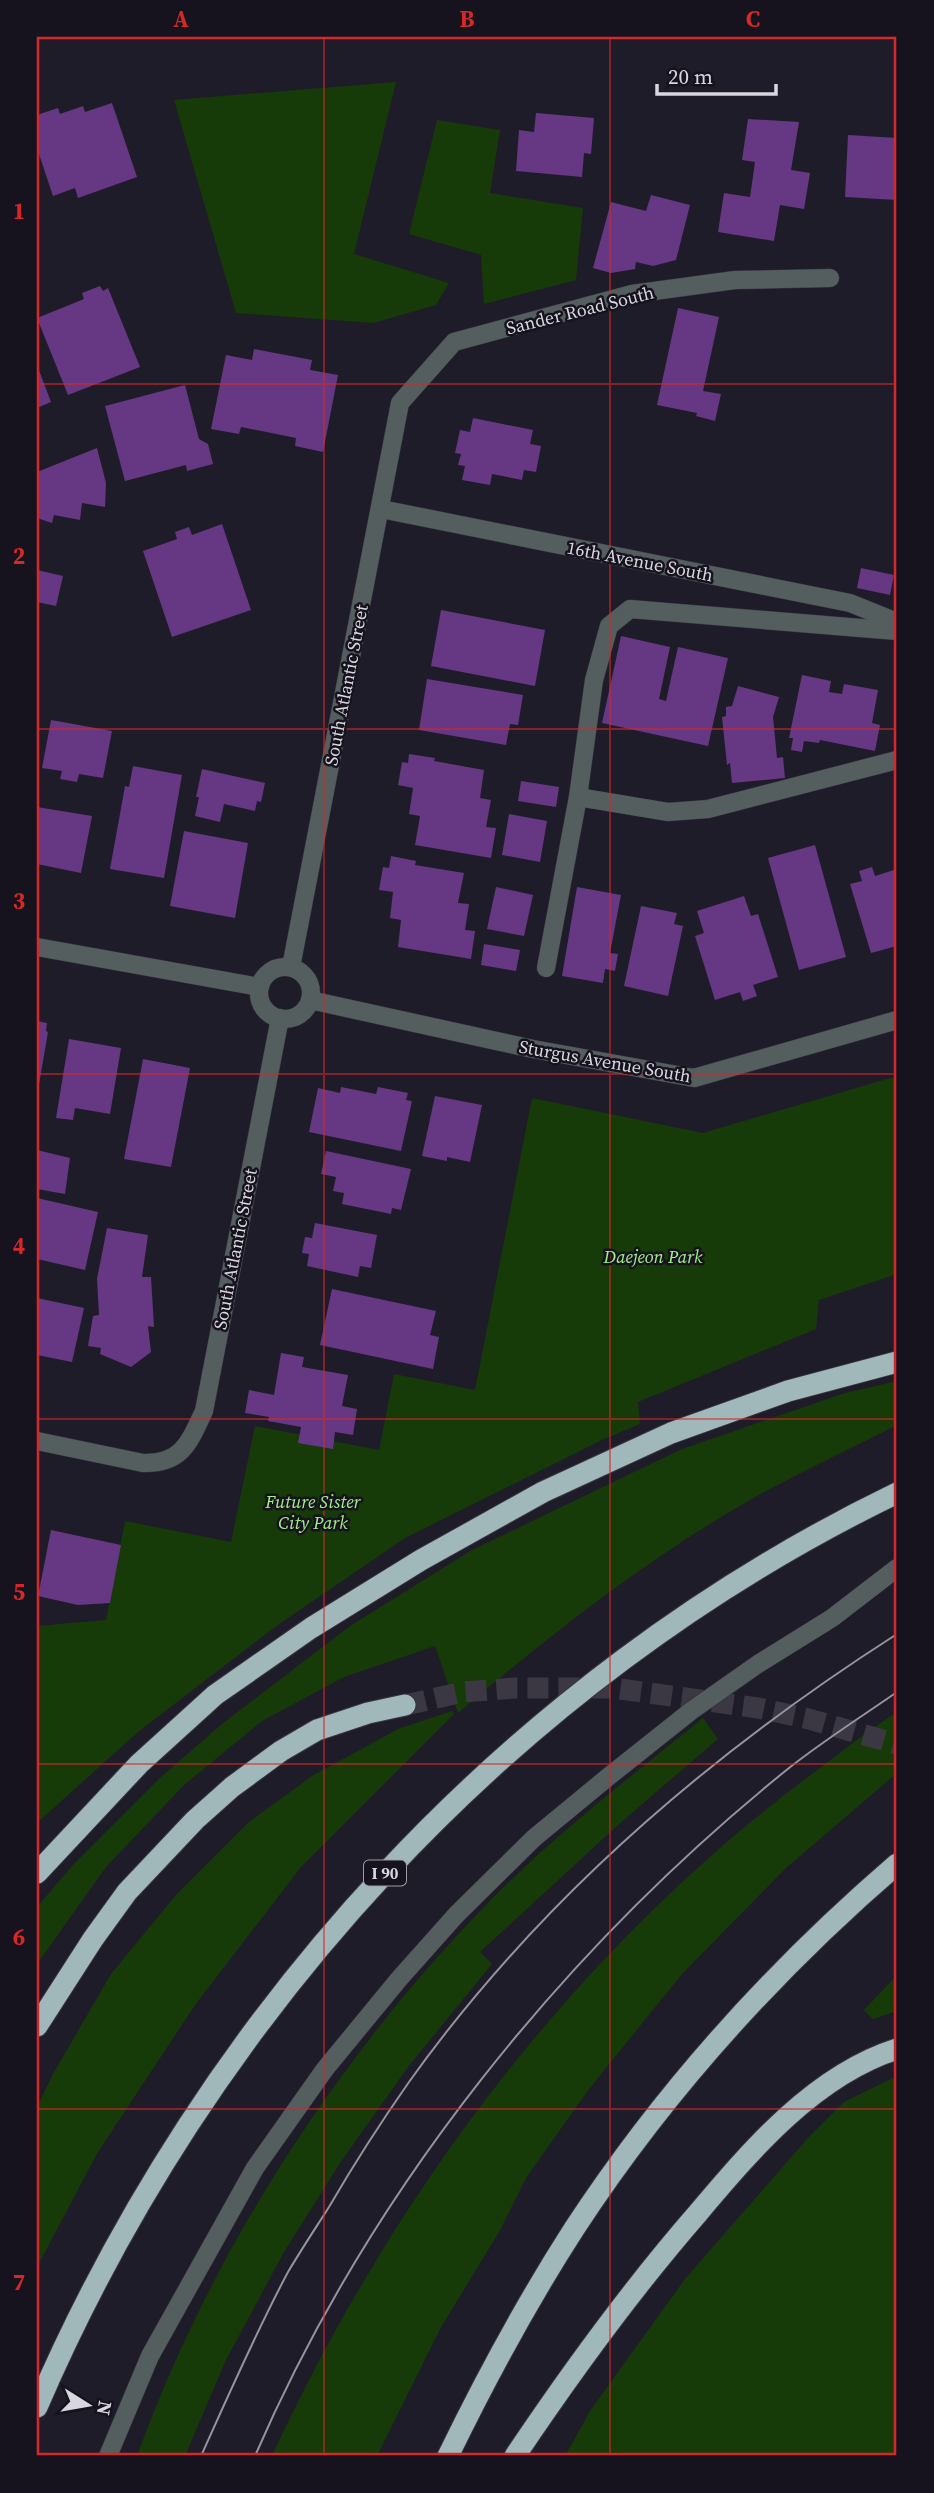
<svg xmlns="http://www.w3.org/2000/svg" width="934" height="2493" font-family="'Source Serif 4',serif">
  <style>
    .green { fill: #173a09 }
    .building { fill: #663782 }
    .lines { fill: none; stroke-linecap: round; stroke-linejoin: round }
    .highway-tunnel { stroke: #3b3844; stroke-width: 21; stroke-dasharray: 21 10; stroke-linecap: butt }
    .minor-casing { stroke: #393642; stroke-width: 19 }
    .highway-casing { stroke: #393642; stroke-width: 23 }
    .minor { stroke: #555e5f; stroke-width: 18 }
    .highway { stroke: #a1b8ba; stroke-width: 21 }
    .tram { stroke: #95939e; stroke-width: 2 }
    .grid { fill: none; stroke: #d62828; stroke-width: 2; stroke-opacity: 0.55 }
    .labels { text-anchor: middle; dominant-baseline: central; stroke-width: 5; stroke-linejoin: round; paint-order: stroke }
    .shield { fill: #16131f; stroke: #9e9ca5; stroke-width: 2 }
    .shield-label { font-size: 16px; font-weight: bold; fill: #d8d6df }
    .street-label { font-size: 18px; fill: #d8d6df; stroke: #16131f }
    .park-label { font-size: 18px; font-style: italic; fill: #a0ef87; stroke: #16131f }
    .neatline { fill: none; stroke: #d62828; stroke-width: 2.5 }
    .grid-label { font-size: 23px; text-anchor: middle; font-weight: bold; fill: #d62828 }
  </style>
  <rect width="100%" height="100%" fill="#1f1c29"/>
  <g class="green">
    <polygon points="396,82 354,254 449,283 436,305 373,323 236,313 174,100"/>
    <polygon points="437,120 500,130 490,193 583,208 576,280 484,304 481,255 409,234"/>
    <polygon points="897,1076 897,1274 819,1300 816,1329 638,1402 640,1424 602,1440 405,1538 275,1627 138,1732 37,1823 37,1626 106,1620 125,1521 231,1542 255,1426 379,1450 394,1374 475,1390 532,1098 703,1133"/>
    <path d="M897 1381V1425C848 1450 798 1473 750 1500 645 1560 550 1635 458 1713L435 1646 344 1677 262 1721 184 1785 106 1867 37 1964V1907L72 1866 161 1777 222 1724 350 1626 472 1550 682 1449 845 1393Z"/>
    <polygon points="452,1711 454,1714 301,1867 195,2005 98,2152 37,2267 37,2107 53,2074 111,1974 176,1895 249,1822 312,1776 398,1729"/>
    <path d="M897 1712V1773L786 1868 682 1974 589 2089 526 2178 499 2232 440 2329 377 2456H272C395 2190 579 1946 816 1771 842 1751 869 1730 897 1712Z"/>
    <path d="M703 1718 718 1739 618 1825 480 1952 492 1964 408 2067 340 2163 284 2252 226 2360 185 2456H137C210 2254 336 2059 486 1905 553 1836 629 1778 703 1718Z"/>
    <polygon points="897,1975 897,2011 873,2019 864,2010"/>
    <polygon points="897,2076 897,2456 565,2456 590,2411 685,2279 807,2139 844,2102"/>
  </g>
  <g class="building">
    <polygon points="112,103 137,177 78,198 75,188 53,196 37,148 37,115 58,108 60,114 83,106 85,112"/>
    <polygon points="536,113 594,118 591,154 584,153 582,177 516,171 519,130 534,132"/>
    <polygon points="748,119 799,122 791,170 810,173 804,209 780,205 774,241 718,232 724,193 750,197 755,162 742,160"/>
    <polygon points="848,135 897,138 897,200 845,197"/>
    <polygon points="651,195 690,205 676,260 653,266 636,262 635,269 611,273 593,268 611,202 646,211"/>
    <polygon points="100,286 103,291 108,288 140,367 68,395 37,318 84,299 82,293"/>
    <polygon points="678,308 719,317 703,391 721,394 715,421 696,416 697,413 657,405"/>
    <polygon points="254,349 312,360 310,370 338,375 323,452 295,446 296,438 241,427 239,434 211,429 226,355 252,360"/>
    <polygon points="37,365 51,402 37,408"/>
    <polygon points="185,385 199,439 208,444 213,464 187,471 186,465 125,481 105,406"/>
    <polygon points="473,418 533,430 530,444 541,446 536,472 524,470 522,480 492,474 490,485 462,480 465,466 458,465 461,454 455,453 460,430 470,432"/>
    <polygon points="97,448 106,483 105,507 82,503 80,520 54,515 52,523 37,518 37,472"/>
    <polygon points="222,524 251,610 172,637 143,551 177,539 175,532 189,527 192,535"/>
    <polygon points="861,568 894,575 890,595 857,588"/>
    <polygon points="37,570 63,576 56,606 37,602"/>
    <polygon points="441,610 545,630 535,686 431,666"/>
    <polygon points="621,636 670,647 659,699 666,701 678,647 728,658 708,746 602,723"/>
    <polygon points="802,675 831,681 829,692 842,694 844,684 878,690 872,723 880,725 875,751 820,740 819,743 804,741 802,752 791,750 793,738 789,738"/>
    <polygon points="427,679 523,695 518,725 510,724 506,745 419,730"/>
    <polygon points="738,686 779,697 773,717 777,758 783,757 785,778 732,783 730,763 727,765 722,717 726,716 726,707 732,706"/>
    <polygon points="51,720 112,731 103,778 79,774 77,782 60,779 62,771 42,768"/>
    <polygon points="409,754 435,758 434,761 484,770 480,798 491,800 486,827 496,828 491,858 415,845 420,816 409,814 413,788 398,785 402,762 408,763"/>
    <polygon points="133,766 182,775 164,878 110,869 125,786 129,787"/>
    <polygon points="202,769 265,783 261,802 257,801 255,811 224,804 220,822 195,816 199,797 196,797"/>
    <polygon points="521,781 559,787 556,807 518,801"/>
    <polygon points="37,807 92,816 81,873 37,864"/>
    <polygon points="509,814 547,821 540,862 502,855"/>
    <polygon points="184,831 248,843 235,918 170,906"/>
    <polygon points="815,845 846,957 799,970 768,858"/>
    <polygon points="391,856 416,861 415,865 464,873 458,903 469,904 465,930 475,931 471,959 398,947 401,920 390,918 393,892 379,890 383,867 389,868"/>
    <polygon points="872,867 875,876 897,869 897,946 871,953 850,884 862,881 859,871"/>
    <polygon points="496,887 533,895 524,936 487,929"/>
    <polygon points="577,887 621,895 610,953 618,954 615,971 605,969 603,983 562,976"/>
    <polygon points="744,896 751,916 758,914 778,977 753,985 757,996 743,1001 740,992 715,1000 695,936 704,933 697,911"/>
    <polygon points="641,906 677,913 674,924 683,926 668,996 624,986"/>
    <polygon points="484,944 520,950 516,971 481,965"/>
    <polygon points="37,1021 47,1023 46,1031 48,1032 38,1090"/>
    <polygon points="69,1039 121,1048 110,1114 75,1108 73,1120 56,1118"/>
    <polygon points="143,1059 190,1068 171,1167 124,1159"/>
    <polygon points="341,1087 376,1094 378,1087 408,1093 406,1100 412,1101 401,1151 309,1132 318,1088 340,1093"/>
    <polygon points="435,1096 482,1105 470,1162 447,1157 447,1161 422,1156"/>
    <polygon points="37,1150 70,1158 65,1194 37,1189"/>
    <polygon points="326,1151 411,1169 401,1210 392,1208 391,1214 342,1204 344,1193 333,1191 336,1177 321,1174"/>
    <polygon points="37,1198 98,1212 85,1270 37,1259"/>
    <polygon points="315,1223 377,1235 371,1268 360,1266 358,1277 307,1266 309,1254 302,1253 305,1237 312,1238"/>
    <polygon points="107,1228 148,1235 142,1277 151,1277 154,1327 148,1326 151,1352 131,1367 100,1354 101,1348 88,1346 93,1316 99,1315 97,1279"/>
    <polygon points="332,1289 436,1311 430,1335 439,1337 433,1369 320,1345"/>
    <polygon points="37,1298 84,1308 72,1362 37,1355"/>
    <polygon points="281,1353 304,1357 302,1367 348,1375 342,1406 357,1409 353,1435 335,1432 333,1449 298,1443 301,1427 268,1421 269,1417 245,1413 249,1390 274,1395"/>
    <polygon points="51,1530 121,1545 110,1603 78,1605 38,1596"/>
  </g>
  <g class="lines">
    <polyline class="highway-tunnel" points="405,1705 463,1692 515,1688 613,1688 758,1708 805,1718 897,1744"/>
    <defs>
      <g id="minor">
        <polyline points="381,509 850,603 897,622"/>
        <polyline points="897,631 630,609 609,626 594,680 578,797 668,812 708,809 897,760"/>
        <polyline points="37,947 260,987"/>
        <polyline points="291,967 400,403 454,342 632,294 735,280 830,278"/>
        <circle cx="285" cy="993" r="26"/>
        <polyline points="546,968 578,797"/>
        <polyline points="310,1000 533,1049 694,1078 897,1020"/>
        <path d="M37 1441 143 1463C182 1464 189 1443 204 1411L280 1018"/>
        <polyline points="108,2456 150,2356 255,2168 325,2069 399,1979 456,1915 534,1838 608,1777 691,1711 758,1664 832,1618 897,1568"/>
      </g>
      <g id="highway">
        <polyline points="37,1873 139,1764 215,1695 311,1628 421,1560 543,1492 671,1433 788,1391 897,1362"/>
        <polyline points="37,2026 93,1939 127,1892 195,1820 232,1787 281,1751 317,1730 368,1713 405,1705"/>
        <path d="M37 2407C206 2015 510 1680 897 1493"/>
        <path d="M448 2456C486 2378 527 2302 574 2229 663 2093 774 1970 897 1864"/>
        <path d="M515 2456C572 2371 631 2290 698 2213 752 2149 815 2075 897 2049"/>
      </g>
    </defs>
    <use href="#minor" class="minor-casing"/>
    <use href="#highway" class="highway-casing"/>
    <use href="#minor" class="minor"/>
    <use href="#highway" class="highway"/>
    <g class="tram">
      <path d="M201 2456C229 2394 256 2332 288 2272 301 2250 315 2229 329 2207 354 2164 381 2122 409 2082 538 1901 711 1753 897 1634"/>
      <path d="M255 2456C370 2190 564 1949 789 1768 823 1741 861 1717 897 1692"/>
    </g>
  </g>
  <path class="grid" d="M324 37V2456M610 37V2456M37 384H897M37 729H897M37 1074H897M37 1419H897M37 1764H897M37 2109H897"/>
  <g class="labels">
    <rect class="shield" x="364" y="1860.5" width="42" height="25" rx="5"/>
    <g class="shield-label">
      <text x="385" y="1873">I 90</text>
    </g>
    <g class="street-label">
      <text transform="translate(580 310) rotate(-14)">Sander Road South</text>
      <text transform="translate(640 561) rotate(11)">16th Avenue South</text>
      <text transform="translate(346 685) rotate(-79)">South Atlantic Street</text>
      <text transform="translate(605 1061) rotate(10)">Sturgus Avenue South</text>
      <text transform="translate(235 1249) rotate(-79)">South Atlantic Street</text>
    </g>
    <g class="park-label">
      <text x="653" y="1256">Daejeon Park</text>
      <text x="313" y="1501">Future Sister<tspan x="313" dy="21">City Park</tspan></text>
    </g>
  </g>
  <rect width="934" height="2493" fill="none" stroke="#16131f" stroke-width="77"/>
  <g transform="translate(88 2405) rotate(101)" stroke="#16131f" stroke-width="5" paint-order="stroke">
  <path d="M0-5L12 26L0 18L-12 26Z" fill="#d8d6df"/>
  <text y="-10" font-size="19" font-weight="bold" text-anchor="middle" fill="#d8d6df">N</text>
  </g>
  <path d="M657 84v10h119v-10" fill="none" stroke="#d8d6df" stroke-width="3.5"/>
  <text x="668" y="84" font-size="21" fill="#d8d6df" stroke="#16131f" stroke-width="5" paint-order="stroke">20 m</text>
  <rect x="38" y="38" width="857" height="2416" class="neatline"/>
  <g class="grid-label">
    <text x="181" y="27">A</text>
    <text x="467" y="27">B</text>
    <text x="753" y="27">C</text>
    <text x="19" y="219">1</text>
    <text x="19" y="564">2</text>
    <text x="19" y="909">3</text>
    <text x="19" y="1254">4</text>
    <text x="19" y="1600">5</text>
    <text x="19" y="1945">6</text>
    <text x="19" y="2290">7</text>
  </g>
</svg>
